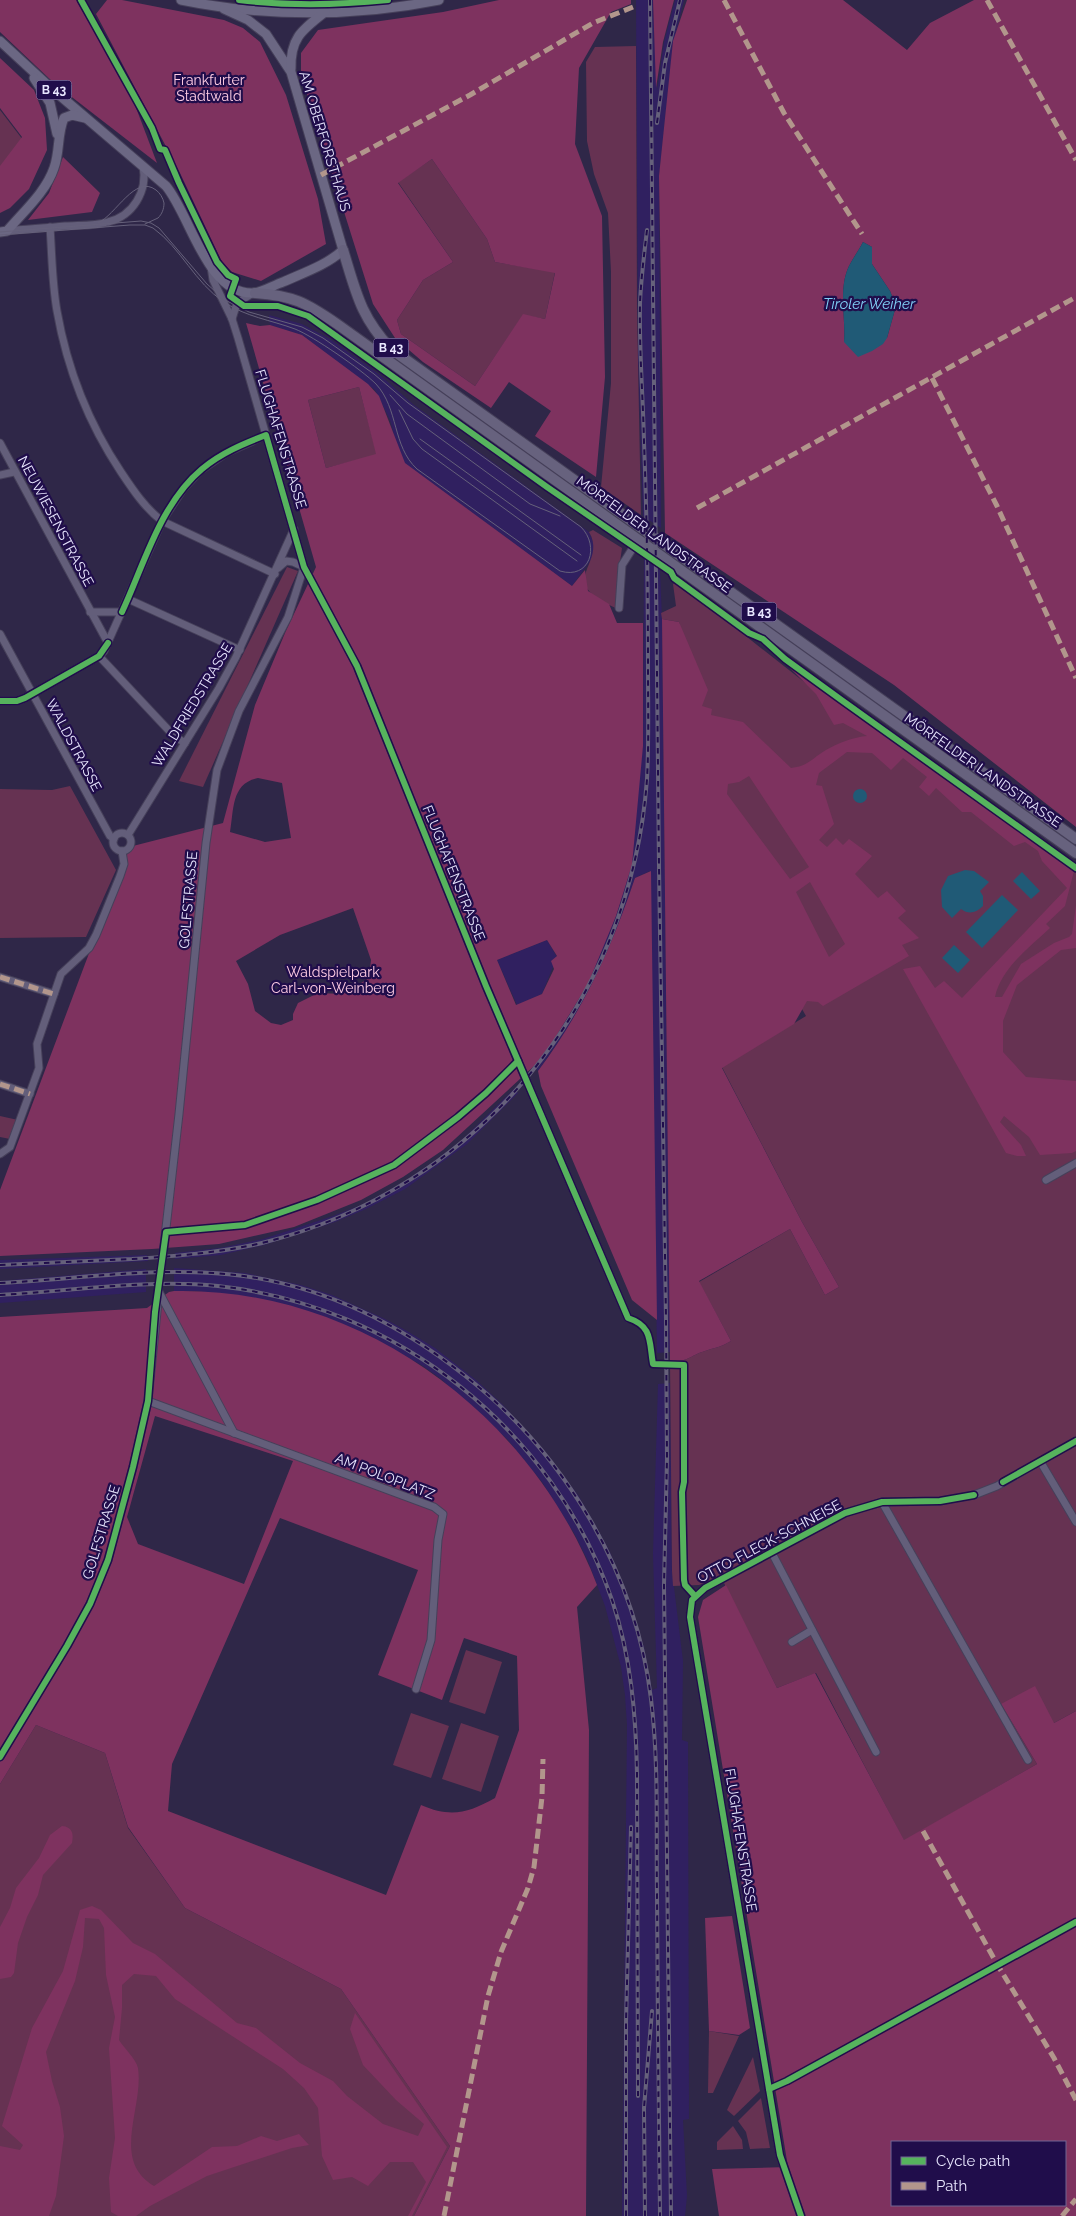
<svg xmlns="http://www.w3.org/2000/svg" width="1076" height="2216" font-family="Raleway,sans-serif">
  <style>
    .built { fill: #302060 }
    .green { fill: #663252 }
    .forest { fill: #7e325f; fill-rule: evenodd }
    .water { fill: #205a76 }
    .lines { fill: none; stroke-linecap: round; stroke-linejoin: round }
    .minor-tunnel { stroke: #4b4463; stroke-width: 7; stroke-dasharray: 7 3.5; stroke-linecap: butt }
    .minor-casing { stroke: #46405a; stroke-width: 9 }
    .major-casing { stroke: #46405a; stroke-width: 11 }
    .highway-casing { stroke: #46405a; stroke-width: 12 }
    .minor { stroke: #635e7a; stroke-width: 7 }
    .major { stroke: #6b6783; stroke-width: 9 }
    .highway { stroke: #67627e; stroke-width: 10 }
    .tram { stroke: #66617b; stroke-width: 1 }
    .rail-casing { stroke: #66617b; stroke-width: 4 }
    .rail { stroke: #200d4b; stroke-width: 2; stroke-dasharray: 5.5; stroke-linecap: butt }
    .quiet { stroke: #b2968c; stroke-width: 5; stroke-dasharray: 10 5; stroke-linecap: butt }
    .cycleway-casing { stroke: #200d4b; stroke-width: 9 }
    .cycleway { stroke: #56b35d; stroke-width: 6 }
    .labels { text-anchor: middle; dominant-baseline: central; stroke-width: 4.5; stroke-linejoin: round; paint-order: stroke }
    .shield { fill: #200d4b; stroke: #aca5c8; stroke-width: 1 }
    .shield-label { font-size: 12px; font-weight: bold; fill: #e8e6fe }
    .park-label { font-size: 14px; fill: #ffcde4; stroke: #200d4b }
    .street-label { font-size: 14px; fill: #e8e6fe; stroke: #200d4b }
    .water-label { font-size: 15px; font-style: italic; fill: #80d1f7; stroke: #200d4b }
  </style>
  <rect width="100%" height="100%" fill="#2f2748"/>
  <g class="built">
    <polygon points="636,0 653,0 657,91 664,42 675,0 684,0 673,44 659,177 661,528 643,516 638,354"/>
    <polygon points="269,315 302,324 330,339 380,375 414,405 589,532 595,546 593,557 572,586 404,463 398,451 390,420 375,390 302,335 270,325"/>
    <polygon points="644,558 660,570 662,619 670,1352 657,1353 650,871 635,878 622,918 592,987 576,1017 538,1071 534,1066 552,1043 588,984 643,746"/>
    <polygon points="547,940 557,957 542,994 517,1005 497,960"/>
    <polygon points="514,1089 518,1093 467,1144 405,1189 366,1209 335,1222 264,1245 221,1255 175,1259 175,1253 220,1248 263,1239 333,1216 364,1204 402,1183 436,1160 463,1139"/>
    <polygon points="147,1255 148,1261 0,1269 0,1260"/>
    <polygon points="174,1268 245,1273 301,1285 332,1295 385,1319 407,1331 435,1348 476,1380 503,1405 542,1448 578,1495 594,1523 609,1550 627,1593 644,1647 652,1690 657,1688 653,1554 658,1384 670,1383 672,1571 683,1661 682,1740 688,1742 689,2119 683,2120 687,2196 685,2216 622,2216 627,1725 625,1695 621,1667 605,1606 588,1561 574,1533 542,1482 507,1439 441,1379 423,1366 373,1338 323,1317 292,1308 240,1296 195,1291 174,1291"/>
    <polygon points="146,1269 146,1292 0,1303 0,1281"/>
  </g>
  <g class="green">
    <polygon points="636,46 637,310 641,515 601,487 611,383 611,272 608,213 594,174 587,141 586,62 595,47"/>
    <polygon points="0,110 23,140 0,187"/>
    <polygon points="432,159 487,239 495,262 555,272 545,319 523,315 475,386 401,334 397,320 423,280 453,262 398,182"/>
    <polygon points="359,387 377,455 326,468 308,400"/>
    <path d="M593 530 622 548 620 562 626 566 623 577V611C612 606 596 601 589 591 574 573 604 557 589 532Z"/>
    <polygon points="287,567 298,571 203,787 179,781"/>
    <path d="M677 582 743 630 747 637 808 685 840 700 1076 873V1711L1054 1723 1001 1704 1037 1764 904 1841 816 1673 777 1688 721 1577 699 1585 673 1586 672 1571 670 1362C690 1361 689 1356 705 1351 716 1347 719 1348 731 1341L699 1282 790 1229 825 1295 839 1287 802 1222 722 1067 806 1016 700 831 711 715 701 706 679 622 662 619 661 613 676 606 673 584Z"/>
    <polygon points="70,786 116,870 86,937 0,938 0,789 52,790"/>
    <polygon points="0,1116 18,1120 10,1139 0,1137"/>
    <polygon points="466,1650 502,1662 485,1714 449,1702"/>
    <polygon points="411,1713 449,1726 431,1778 393,1765"/>
    <polygon points="461,1723 499,1736 481,1792 442,1779"/>
    <polygon points="36,1725 105,1753 128,1828 185,1908 341,1989 450,2146 414,2216 0,2216 0,1784"/>
    <polygon points="709,2031 739,2036 713,2093 708,2093"/>
    <polygon points="753,2057 760,2091 734,2116 727,2110"/>
    <polygon points="761,2098 770,2148 750,2149 746,2132 738,2121"/>
    <polygon points="733,2126 742,2140 743,2149 717,2150 717,2142"/>
  </g>
  <g class="forest">
    <polygon points="0,0 76,0 130,92 157,163 55,84 0,32"/>
    <polygon points="107,0 122,0 224,20 243,28 260,42 286,95 318,199 326,244 261,281 232,272 222,262 180,173 96,14"/>
    <path d="M499 0H631V4L611 12 579 68 575 144 602 216 605 377 596 477 535 436 551 411 509 382 491 408 423 362 395 338 373 304 301 75V53L318 30 443 12ZM432 159 487 239 495 262 555 273 545 319 523 314 475 386 401 334 397 320 423 280 453 262 398 183Z"/>
    <polygon points="653,0 674,0 663,42 656,88"/>
    <path d="M687 0H843L907 50 930 23 974 0H1076V827L894 685 665 533 659 176 673 41ZM863 242 872 247V264L890 291 896 306 887 338 844 342C846 318 838 289 849 266 853 258 859 250 863 242Z"/>
    <polygon points="0,58 34,90 45,118 47,150 29,189 10,208 0,213 0,166 22,137 0,108"/>
    <polygon points="63,157 100,193 92,212 28,220 49,193"/>
    <path d="M246 323 260 326 270 325 302 335 368 384 379 396 405 463 572 586 585 570 588 591 609 604 617 623H643V746L632 865 616 916 588 984 552 1043 534 1066 443 1150 403 1177 361 1200 294 1227 219 1244 152 1249 0 1256V1190L129 847 223 823 255 705 285 633 316 567ZM359 387 376 454 326 468 308 400ZM258 778 282 783 291 838 265 842 230 832C234 810 231 783 258 778ZM353 908 371 960 369 978 343 994 318 993 298 1003 293 1014V1020L281 1025 271 1023 255 1011 248 984 236 961 280 935ZM547 940 557 956 551 961 554 969 542 994 516 1005 497 960Z"/>
    <path d="M662 619 679 622 708 690 702 706 712 709 711 715 743 722 791 768C809 766 812 758 826 750 838 743 854 737 867 736L843 723 834 725 816 694 784 662 788 658 1074 871 1065 906 1046 924 1050 928C1030 947 1001 968 995 997H1002L1021 964 1054 943 1069 937 1072 934 1076 905V948L1061 950 1017 985 1003 1021V1052L1026 1077 1076 1081V1151L1072 1153 1040 1155 1029 1137 1004 1116 1000 1122 1021 1145 1026 1156H1017L1006 1153 903 969 920 966 935 988 944 981 962 998 1067 888 1042 861 1038 851 1025 842 1014 846 971 812H962L936 788 929 796 919 787 927 777 903 758 891 770 872 753 847 752 819 773 816 785 822 786 834 824 819 840 827 847 836 838 843 845 849 839 872 856 855 874 878 898 887 891 906 911 898 918 919 938 902 945 909 956 823 1006 818 1002 807 1001 794 1024 722 1068 802 1222 839 1287 825 1295 790 1229 699 1281 731 1341C719 1348 716 1347 705 1351 689 1356 690 1361 670 1362ZM749 776 809 867 790 879 727 794 728 784 739 782ZM810 882 845 944 829 957 796 892Z"/>
    <path d="M651 871 657 1320 632 1300 541 1086 538 1071C583 1011 611 949 635 878Z"/>
    <path d="M174 1291C359 1287 532 1414 597 1585L577 1607 589 1730 586 2216H414L450 2146 341 1989 185 1908 128 1827 105 1753 36 1725 0 1784V1317L147 1308 169 1292ZM155 1416 293 1461 244 1584 138 1544 127 1517ZM280 1518 418 1570 378 1675 442 1700 464 1638 517 1656 519 1730 495 1798C468 1813 451 1818 421 1805L386 1895 168 1811 172 1764Z"/>
    <path d="M726 1585 777 1688 815 1673 904 1840 1037 1764 1001 1704 1035 1686 1054 1723 1076 1711V2216H719L712 2169 788 2167 698 1617 703 1600ZM892 2142H1065V2205H892Z"/>
    <path d="M62 1826C72 1827 74 1833 72 1843L43 1875 38 1895 27 1917 18 1943 14 1973 11 1977 0 1979V1927L10 1908 16 1888 39 1858 50 1835Z"/>
    <path d="M92 1906 101 1910 133 1943 155 1954 237 2023 256 2028 300 2063 333 2081 347 2096 383 2124 418 2136 424 2124 396 2100 363 2065 350 2029 355 2013 447 2147 412 2216H408L426 2182 413 2162H390L368 2186 352 2177 333 2180 322 2156 318 2108 304 2088 283 2069 175 1999 156 1976 134 1974 122 1985V2008L119 2040C124 2048 136 2059 138 2068 144 2108 110 2160 154 2186L212 2147 237 2146 261 2136 277 2141 299 2134 309 2145 292 2148 207 2176 150 2206 136 2216H118L111 2212 109 2178 115 2138 109 2048 115 2017 106 1975 104 1928 99 1919 85 1918 83 1947 75 1981 46 2052 52 2081 60 2107 64 2136 56 2196 49 2216H0V2146L20 2150 23 2145 2 2126 32 2028 63 1971 80 1910Z"/>
    <polygon points="732,1916 750,2028 739,2035 709,2031 705,1918"/>
  </g>
  <g class="water">
    <path d="M863 242 872 247V264L890 291 896 306 887 338 883 344 872 351 858 357 844 342C846 318 838 289 849 266 853 258 859 250 863 242Z"/>
    <circle cx="860" cy="796" r="7"/>
    <path d="M965 870 974 871 989 882 980 891 983 896V906C976 913 969 915 961 909L952 918 942 907 941 890 948 876Z"/>
    <polygon points="1022,872 1040,891 1031,899 1013,881"/>
    <polygon points="1002,895 1018,910 982,948 966,932"/>
    <polygon points="954,945 970,960 958,973 942,958"/>
  </g>
  <g class="lines">
    <polyline class="minor-tunnel" points="159,1292 161,1268"/>
    <defs>
      <g id="minor">
        <path d="M50 227C52 255 52 283 57 311 67 368 89 424 121 472 133 490 145 508 162 521L275 574"/>
        <path d="M7 231C27 229 46 228 65 226 79 225 94 226 108 222 133 216 148 191 143 166"/>
        <polyline points="211,267 213,280 232,319 238,338 304,567 357,666 486,986 628,1318"/>
        <polyline points="232,319 237,303 253,293"/>
        <polyline points="0,443 108,643"/>
        <polyline points="0,475 14,472"/>
        <polyline points="278,568 286,561 293,562 304,567"/>
        <polyline points="128,599 240,650"/>
        <polyline points="619,608 622,565 638,540"/>
        <polyline points="90,612 122,612"/>
        <polyline points="0,634 110,836 114,839"/>
        <polyline points="99,656 174,736 185,743"/>
        <polyline points="0,701 17,701 25,698 99,656 104,651 162,521 183,489 201,470 226,453 266,435"/>
        <circle cx="122" cy="842" r="9"/>
        <polyline points="128,835 219,688 236,657 294,529"/>
        <polyline points="0,977 54,994"/>
        <polyline points="0,1084 30,1094"/>
        <polyline points="0,1154 10,1147 39,1068 37,1044 61,974 89,948 96,935 120,876 124,864 122,851"/>
        <polyline points="1046,1180 1076,1163"/>
        <polyline points="163,1254 179,1114 206,843 217,770 239,711 288,617 304,567"/>
        <polyline points="161,1268 162,1260"/>
        <polyline points="159,1292 234,1433"/>
        <polyline points="148,1401 434,1507 443,1514 438,1540 431,1640 416,1689"/>
        <polyline points="1040,1461 1076,1522"/>
        <polyline points="882,1502 1028,1760"/>
        <polyline points="772,1553 876,1752"/>
        <polyline points="792,1642 812,1630"/>
        <polyline points="0,1757 67,1646 90,1604 108,1560 133,1467 148,1401 159,1292"/>
        <polyline points="801,2216 780,2155 690,1617 692,1600 705,1588 845,1513 882,1502 940,1501 974,1495 997,1486 1076,1441"/>
      </g>
      <g id="major">
        <path d="M181 0C264 17 355 17 439 0"/>
        <path d="M0 41 51 88 166 186C191 216 207 296 254 293 263 292 274 285 283 282 303 273 327 265 343 250L291 72 266 34 248 20 224 9"/>
        <path d="M291 69C290 38 302 30 325 12"/>
        <polyline points="34,78 50,103 57,134"/>
        <path d="M0 232 7 231C23 212 46 192 54 168 60 152 57 134 64 118L72 115 85 118"/>
      </g>
      <g id="highway">
        <path d="M343 250C356 292 360 316 391 349L1076 839"/>
        <path d="M255 293C294 296 305 302 337 324L1076 853"/>
      </g>
    </defs>
    <use href="#minor" class="minor-casing"/>
    <use href="#major" class="major-casing"/>
    <use href="#highway" class="highway-casing"/>
    <use href="#minor" class="minor"/>
    <use href="#major" class="major"/>
    <use href="#highway" class="highway"/>
    <g class="tram">
      <path d="M98 223C116 215 135 174 156 190 160 193 163 198 164 203 164 209 162 214 158 218L145 224"/>
      <path d="M0 232 141 221 151 223 159 228 207 284 225 300 249 312 302 327 323 338 374 374 408 403 581 527C600 546 590 580 560 571L417 469C392 446 399 409 376 384 362 370 313 336 295 329 271 320 246 317 224 302 195 283 181 248 153 228L145 225H130L0 235"/>
      <polyline points="390,395 407,414 530,504 560,516"/>
      <polyline points="399,410 413,439 422,449 577,561"/>
      <polyline points="420,439 581,555"/>
    </g>
    <defs>
      <g id="rail">
        <polyline points="650,0 659,867 666,1319 667,1459 664,1585 671,2216"/>
        <polyline points="657,123 665,63 680,0"/>
        <path d="M0 1265C44 1263 88 1261 132 1259 176 1256 219 1253 262 1243 479 1189 631 1001 647 779 649 743 648 706 648 669 648 594 647 518 644 442 643 396 639 350 640 303 641 279 644 255 647 230"/>
        <path d="M0 1283C81 1279 162 1265 244 1276 327 1288 398 1323 464 1375 565 1454 636 1572 651 1699 659 1764 656 1830 657 1895 658 2002 658 2109 660 2216"/>
        <path d="M0 1295C72 1291 146 1279 218 1286 397 1306 553 1429 612 1600 631 1657 636 1714 637 1774L638 2096"/>
        <polyline points="626,2216 626,2022 631,1827"/>
        <polyline points="645,2216 644,2108 652,2011"/>
      </g>
    </defs>
    <use href="#rail" class="rail-casing"/>
    <use href="#rail" class="rail"/>
    <g class="quiet">
      <polyline points="724,0 784,113 862,234"/>
      <polyline points="987,0 1076,160"/>
      <polyline points="321,175 470,95 593,23 633,7"/>
      <polyline points="932,378 997,506 1076,678"/>
      <polyline points="697,508 1076,297"/>
      <polyline points="0,977 54,994"/>
      <polyline points="0,1084 30,1094"/>
      <polyline points="923,1831 997,1964 1054,2058 1076,2100"/>
      <polyline points="444,2216 488,1996 501,1952 528,1888 534,1867 542,1797 543,1759"/>
      <polyline points="1062,2216 1076,2199"/>
    </g>
    <defs>
      <g id="cycleway">
        <polyline points="81,0 152,128 160,149 165,150 179,183 217,262 228,275 236,279 230,296 244,306 278,306 308,316 547,487 671,572 674,578 749,633 763,639 785,659 840,699 1076,868"/>
        <path d="M239 0C288 6 339 5 388 0"/>
        <path d="M122 612C144 565 160 504 202 469 221 453 243 444 266 435L304 567 357 666 486 986 628 1318C653 1326 649 1342 653 1364L684 1365V1482L682 1492 684 1580 685 1585 695 1596"/>
        <polyline points="0,701 17,701 25,698 99,656 108,643"/>
        <polyline points="1003,1482 1076,1441"/>
        <polyline points="0,1757 67,1646 90,1604 108,1560 133,1467 148,1401 155,1312 166,1232 245,1225 317,1200 394,1165 458,1117 486,1093 518,1061"/>
        <polyline points="769,2089 787,2081 1076,1922"/>
        <polyline points="801,2216 780,2155 690,1617 692,1600 705,1588 845,1513 882,1502 940,1501 974,1495"/>
      </g>
    </defs>
    <use href="#cycleway" class="cycleway-casing"/>
    <use href="#cycleway" class="cycleway"/>
  </g>
  <g class="labels">
    <g class="shield">
      <rect x="36.5" y="80.5" width="35" height="19" rx="4"/>
      <rect x="373.5" y="338.5" width="35" height="19" rx="4"/>
      <rect x="741.5" y="602.5" width="35" height="19" rx="4"/>
    </g>
    <g class="shield-label">
      <text x="54" y="90">B 43</text>
      <text x="391" y="348">B 43</text>
      <text x="759" y="612">B 43</text>
    </g>
    <g class="park-label">
      <text x="209" y="80">Frankfurter<tspan x="209" dy="16">Stadtwald</tspan></text>
      <text x="333" y="972">Waldspielpark<tspan x="333" dy="16">Carl-von-Weinberg</tspan></text>
    </g>
    <g class="street-label">
      <text transform="translate(325 141) rotate(73)">AM OBERFORSTHAUS</text>
      <text transform="translate(281 439) rotate(73)">FLUGHAFENSTRASSE</text>
      <text transform="translate(56 521) rotate(62)">NEUWIESENSTRASSE</text>
      <text transform="translate(654 534) rotate(36)">MÖRFELDER LANDSTRASSE</text>
      <text transform="translate(192 705) rotate(-59)">WALDFRIEDSTRASSE</text>
      <text transform="translate(74 745) rotate(62)">WALDSTRASSE</text>
      <text transform="translate(983 770) rotate(35)">MÖRFELDER LANDSTRASSE</text>
      <text transform="translate(454 873) rotate(68)">FLUGHAFENSTRASSE</text>
      <text transform="translate(188 900) rotate(-85)">GOLFSTRASSE</text>
      <text transform="translate(385 1476) rotate(21)">AM POLOPLATZ</text>
      <text transform="translate(101 1532) rotate(-73)">GOLFSTRASSE</text>
      <text transform="translate(769 1541) rotate(-28)">OTTO-FLECK-SCHNEISE</text>
      <text transform="translate(741 1840) rotate(81)">FLUGHAFENSTRASSE</text>
    </g>
    <g class="water-label">
      <text x="869" y="304">Tiroler Weiher</text>
    </g>
  </g>
  <rect x="891" y="2141" width="175" height="65" fill="#200d4b" stroke="#706493"/>
  <rect x="901" y="2157" width="25" height="8" fill="#56b35d" stroke="#706493"/>
  <text x="936" y="2166" font-size="15" fill="#e8e6fe">Cycle path</text>
  <rect x="901" y="2182" width="25" height="8" fill="#b2968c" stroke="#706493"/>
  <text x="936" y="2191" font-size="15" fill="#e8e6fe">Path</text>
</svg>
